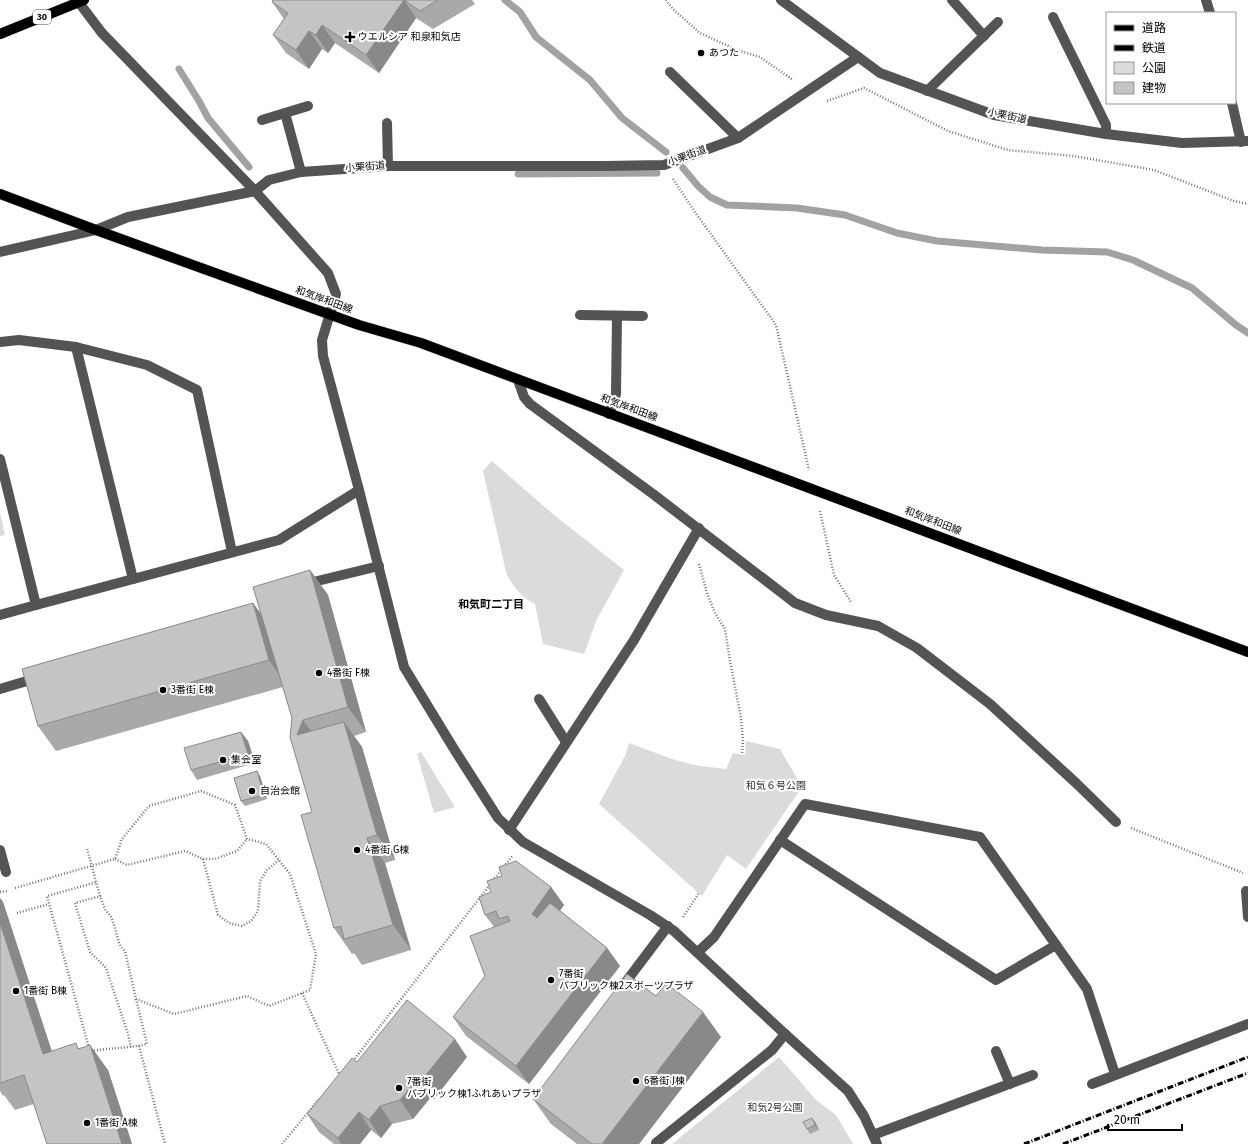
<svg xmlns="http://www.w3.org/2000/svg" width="1248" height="1144" font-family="'Fira Sans','Noto Sans JP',sans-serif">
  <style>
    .green { fill: #dbdbdb }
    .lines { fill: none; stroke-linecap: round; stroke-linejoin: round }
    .stream { stroke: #a2a2a2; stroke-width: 7 }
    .major-casing { stroke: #dbdbdb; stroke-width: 11 }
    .path { stroke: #767676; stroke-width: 2.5; stroke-dasharray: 1 2; stroke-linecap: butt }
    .minor { stroke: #545454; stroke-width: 10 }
    .major { stroke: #000; stroke-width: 10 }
    .rail { stroke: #000; stroke-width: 3; stroke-dasharray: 6 2 1 2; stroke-linecap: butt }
    .wall { fill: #a9a9a9 }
    .shaded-wall { fill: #898989 }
    .building { fill: #c4c4c4; stroke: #898989 }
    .poi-dot { fill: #000; stroke: #fff; stroke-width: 1.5 }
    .labels { text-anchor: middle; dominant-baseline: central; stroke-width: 4; stroke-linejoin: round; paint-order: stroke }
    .shield { fill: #fff; stroke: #4c4c4c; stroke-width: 1 }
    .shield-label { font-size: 9px; font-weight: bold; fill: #000 }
    .poi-label { font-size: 10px; fill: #000; stroke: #fff; text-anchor: start }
    .street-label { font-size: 10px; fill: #000; stroke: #fff }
    .park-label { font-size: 10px; fill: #323232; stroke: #fff }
    .neighbourhood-label { font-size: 11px; font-weight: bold; fill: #000; stroke: #fff }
  </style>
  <rect width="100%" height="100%" fill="#fff"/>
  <g class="green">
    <path d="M492 461 554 515 624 570 597 619 584 654 543 644 535 604C522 598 511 585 506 572L483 471Z"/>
    <polygon points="0,513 5,535 0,536"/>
    <polygon points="746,741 780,749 802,787 746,869 727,855 702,896 599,804 625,756 629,743 672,759 694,765 726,769 733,753 745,755"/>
    <polygon points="421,752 455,807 434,813 417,754"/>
    <polygon points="779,1057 816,1100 836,1115 853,1144 672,1144"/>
  </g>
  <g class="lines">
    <g class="stream">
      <polyline points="505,0 520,12 536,37 590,80 622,118 666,152"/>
      <polyline points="179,69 199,101 208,118 249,167"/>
      <polyline points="683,168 698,186 710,197 727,205 797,208 845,215 897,233 937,241 1042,250 1107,252 1133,260 1192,288 1236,325 1248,333"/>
      <polyline points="518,174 657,173"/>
    </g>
    <defs>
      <g id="major">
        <polyline points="0,34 84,0"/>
        <polyline points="0,194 96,230 359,325 421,343 1248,652"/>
      </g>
    </defs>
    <use href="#major" class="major-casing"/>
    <g class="path">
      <polyline points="666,0 672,8 700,33 737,50 760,57 793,80"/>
      <polyline points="827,101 864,88 948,131 1008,150 1074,156 1154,170 1234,201 1248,204"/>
      <polyline points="673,179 695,212 776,325 809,470"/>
      <polyline points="820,511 834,575 851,602"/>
      <polyline points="699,564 707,593 715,613 725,629 730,661 741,718 743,741 742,754"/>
      <polyline points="1131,828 1243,873"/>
      <polyline points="115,859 127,865 185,851 203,859 215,859 237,851 247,839"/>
      <polyline points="203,859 218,915 229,923 242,926 251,921 258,911 260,881 267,870 279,860"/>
      <path d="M15 888 115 859 122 839 149 806 201 791 235 805 247 839 266 844 290 874 316 954 310 990 269 1006 247 996 174 1014 136 999 125 951C116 943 117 930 112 919 111 915 107 913 105 909 97 890 93 868 87 849"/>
      <polyline points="0,892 7,891"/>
      <polyline points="101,896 75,903 90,952 106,968 128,1034 131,1047"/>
      <polyline points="17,913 49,904"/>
      <polyline points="683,917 699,893"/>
      <polyline points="302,993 340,1076"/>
      <polyline points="139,1046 165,1144"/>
      <polyline points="89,1048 47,896 97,882"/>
      <path d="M91 1051C110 1048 129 1048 147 1044L136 999"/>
      <polyline points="353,1061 513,855"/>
      <polyline points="282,1144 319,1099"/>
    </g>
    <g class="minor">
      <polyline points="77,0 102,33 255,191 328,273 336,294 322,340 323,356 359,490 404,667 454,749 498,818 523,842 650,915 674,931 785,1034 848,1091 864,1116 877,1144"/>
      <polyline points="781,0 880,73 994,115 1106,134 1182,143 1248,141"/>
      <polyline points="952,0 984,36"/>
      <polyline points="1206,0 1210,13"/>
      <polyline points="1053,17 1106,125 1106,134"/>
      <polyline points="670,72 738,138"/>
      <polyline points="927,91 998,22"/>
      <polyline points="1232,103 1241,142"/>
      <polyline points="285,113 301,172"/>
      <polyline points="262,120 308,106"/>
      <polyline points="387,123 388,166"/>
      <polyline points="0,252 96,230 128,217 255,191 269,180 301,172 388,166 605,166 664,165 738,138 858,57"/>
      <polyline points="580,315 643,316"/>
      <polyline points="0,342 19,340 76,347 147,365 197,390 232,552"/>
      <polyline points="76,347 133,579"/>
      <polyline points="518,380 524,397 530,404 653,494 795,603 826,615 878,626 917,648 990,704 1076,783 1116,822"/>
      <polyline points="609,414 616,394 617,316"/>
      <polyline points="0,459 36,605"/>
      <polyline points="305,584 379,566"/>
      <polyline points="0,615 36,605 279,540 359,490"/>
      <polyline points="0,689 37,678"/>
      <polyline points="539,699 566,742"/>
      <polyline points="509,830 634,640 699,528"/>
      <polyline points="780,840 996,980 1056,945"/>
      <polyline points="0,850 6,872"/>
      <polyline points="1246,891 1248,917"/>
      <polyline points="698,952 714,937 805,804 980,837 1087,989 1115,1074"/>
      <polyline points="622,987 668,926"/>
      <polyline points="996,1051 1010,1084"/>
      <polyline points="1092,1084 1248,1024"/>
      <polyline points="873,1135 1033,1075"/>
      <polyline points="656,1143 772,1050 785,1034"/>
    </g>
    <use href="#major" class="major"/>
    <g class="rail">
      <polyline points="1024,1144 1248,1057"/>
      <polyline points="1063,1144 1248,1073"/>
    </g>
  </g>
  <g class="wall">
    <polygon points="273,0 472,0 475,4 433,29 416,18 379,73 335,43 328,53 322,49 309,69 286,53 273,35 284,19 272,2"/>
    <polygon points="310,570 328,595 366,732 354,736 362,747 395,860 385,863 411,950 362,965 354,953 352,954 334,928 312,812 292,718 283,687 56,751 38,726 253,603 262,615"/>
    <polygon points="241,732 248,741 255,763 197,780 191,770"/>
    <polygon points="260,776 267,799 245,806 241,801"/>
    <polygon points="551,887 564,905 560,911 607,948 620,966 529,1084 466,1036 453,1017 485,976 494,927 485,915 491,892"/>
    <polygon points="0,898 3,902 51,1051 80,1048 108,1070 132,1144 47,1144 34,1104 15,1110 4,1095 3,1096 0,1091"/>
    <polygon points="656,996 721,1037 639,1144 577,1144 551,1124 533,1099"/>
    <polygon points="467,1057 434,1099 431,1097 413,1119 392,1124 381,1138 371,1130 360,1144 334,1144 319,1132 307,1114 357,1062"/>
    <polygon points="815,1122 819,1130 810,1134 807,1129"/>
  </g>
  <g class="shaded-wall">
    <polygon points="404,0 416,18 379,73 366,55"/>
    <polygon points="322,25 335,43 328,53 316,35"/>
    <polygon points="309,31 322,49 309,69 296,50"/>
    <polygon points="310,570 328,595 366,732 348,707"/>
    <polygon points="253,603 271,629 287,686 269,660"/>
    <polygon points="303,720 321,745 297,735"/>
    <polygon points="344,722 362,747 395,860 377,835"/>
    <polygon points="241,732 248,741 255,763 248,754"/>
    <polygon points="257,771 260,776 267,799 264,795"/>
    <polygon points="367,838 385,863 411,950 393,925"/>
    <polygon points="551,887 564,905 544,932 532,914"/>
    <polygon points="0,898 3,902 61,1079 43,1054 0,923"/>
    <polygon points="607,948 620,966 529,1084 516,1066"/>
    <polygon points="703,1012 721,1037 639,1144 602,1144"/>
    <polygon points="455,1039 467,1057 434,1099 421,1081"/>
    <polygon points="90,1045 108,1070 132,1144 122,1144"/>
    <polygon points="418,1078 431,1097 413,1119 400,1100"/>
    <polygon points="380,1106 392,1124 381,1138 369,1120"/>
    <polygon points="359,1112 371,1130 360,1144 341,1144 338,1138"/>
    <polygon points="812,1118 815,1122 819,1130 815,1125"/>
  </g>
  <g class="building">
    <polygon points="273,0 404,0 366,55 322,25 316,35 309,31 296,50 273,35 288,13 272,2"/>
    <polygon points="404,0 438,0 420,11"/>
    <polygon points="310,570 348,707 303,720 297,735 344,722 377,835 367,838 393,925 344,939 341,926 334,928 301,815 312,812 290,737 292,718 253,587"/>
    <polygon points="253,603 269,660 38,726 22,669"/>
    <polygon points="241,732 248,754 191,770 184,748"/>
    <polygon points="257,771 264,795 241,801 234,778"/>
    <polygon points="516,861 551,887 532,914 537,918 550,903 607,948 516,1066 453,1017 485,976 470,936 510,921 508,916 499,919 496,911 485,915 479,897 491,892 487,881 502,876 499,867"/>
    <polygon points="0,923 43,1054 76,1043 78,1049 90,1045 122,1144 47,1144 24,1075 0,1083"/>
    <polygon points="627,974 656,996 666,983 703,1012 602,1144 592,1144 533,1099"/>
    <polygon points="407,1000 455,1039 421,1081 418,1078 400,1100 380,1106 369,1120 359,1112 338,1138 307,1114 352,1058 357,1062"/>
    <polygon points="812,1118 815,1125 807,1129 803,1122"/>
  </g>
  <g class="poi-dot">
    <path d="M348 31h4v4h4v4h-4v4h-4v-4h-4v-4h4z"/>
    <circle cx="701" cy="53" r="4"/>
    <circle cx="319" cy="673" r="4"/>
    <circle cx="163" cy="690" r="4"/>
    <circle cx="223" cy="760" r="4"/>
    <circle cx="252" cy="791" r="4"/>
    <circle cx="357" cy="850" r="4"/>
    <circle cx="551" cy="980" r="4"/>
    <circle cx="16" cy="991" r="4"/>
    <circle cx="636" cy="1081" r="4"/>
    <circle cx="399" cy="1088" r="4"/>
    <circle cx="87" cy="1123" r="4"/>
  </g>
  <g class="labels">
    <rect class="shield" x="33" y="10" width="18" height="14" rx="3"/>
    <g class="shield-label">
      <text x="42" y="17">30</text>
    </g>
    <g class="poi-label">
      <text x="358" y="37">ウエルシア 和泉和気店</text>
      <text x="709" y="53">あつた</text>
      <text x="327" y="673">4番街 F棟</text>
      <text x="171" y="690">3番街 E棟</text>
      <text x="231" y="760">集会室</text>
      <text x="260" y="791">自治会館</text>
      <text x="365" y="850">4番街 G棟</text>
      <text x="559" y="974">7番街<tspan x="559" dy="12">パブリック棟2スポーツプラザ</tspan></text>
      <text x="24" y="991">1番街 B棟</text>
      <text x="644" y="1081">6番街 J棟</text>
      <text x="407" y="1082">7番街<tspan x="407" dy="12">パブリック棟1ふれあいプラザ</tspan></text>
      <text x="95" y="1123">1番街 A棟</text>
    </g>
    <g class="street-label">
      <text transform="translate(1007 116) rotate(12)">小栗街道</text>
      <text transform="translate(687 156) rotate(-20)">小栗街道</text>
      <text transform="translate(365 167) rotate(-4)">小栗街道</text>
      <text transform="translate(324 300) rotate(20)">和気岸和田線</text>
      <text transform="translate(629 408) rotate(20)">和気岸和田線</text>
      <text transform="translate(933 521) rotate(21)">和気岸和田線</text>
    </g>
    <g class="park-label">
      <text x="776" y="786">和気６号公園</text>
      <text x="775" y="1108">和気2号公園</text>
    </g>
    <g class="neighbourhood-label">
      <text x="491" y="604">和気町二丁目</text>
    </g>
  </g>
  <rect x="1106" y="12" width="130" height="92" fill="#ffffff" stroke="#999999"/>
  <rect x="1114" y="25" width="20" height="6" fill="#000000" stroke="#999999"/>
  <text x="1142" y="32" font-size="12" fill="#000000">道路</text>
  <rect x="1114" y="45" width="20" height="6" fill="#000000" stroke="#999999"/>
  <text x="1142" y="52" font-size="12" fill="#000000">鉄道</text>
  <rect x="1114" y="62" width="20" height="12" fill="#dbdbdb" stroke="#999999"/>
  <text x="1142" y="72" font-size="12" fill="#000000">公園</text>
  <rect x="1114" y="82" width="20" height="12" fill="#c4c4c4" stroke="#999999"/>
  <text x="1142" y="92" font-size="12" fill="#000000">建物</text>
  <path d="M1108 1124v6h74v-6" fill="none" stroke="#000000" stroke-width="2"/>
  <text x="1114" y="1124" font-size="12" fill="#000000" stroke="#ffffff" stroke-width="3" paint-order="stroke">20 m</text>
</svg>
